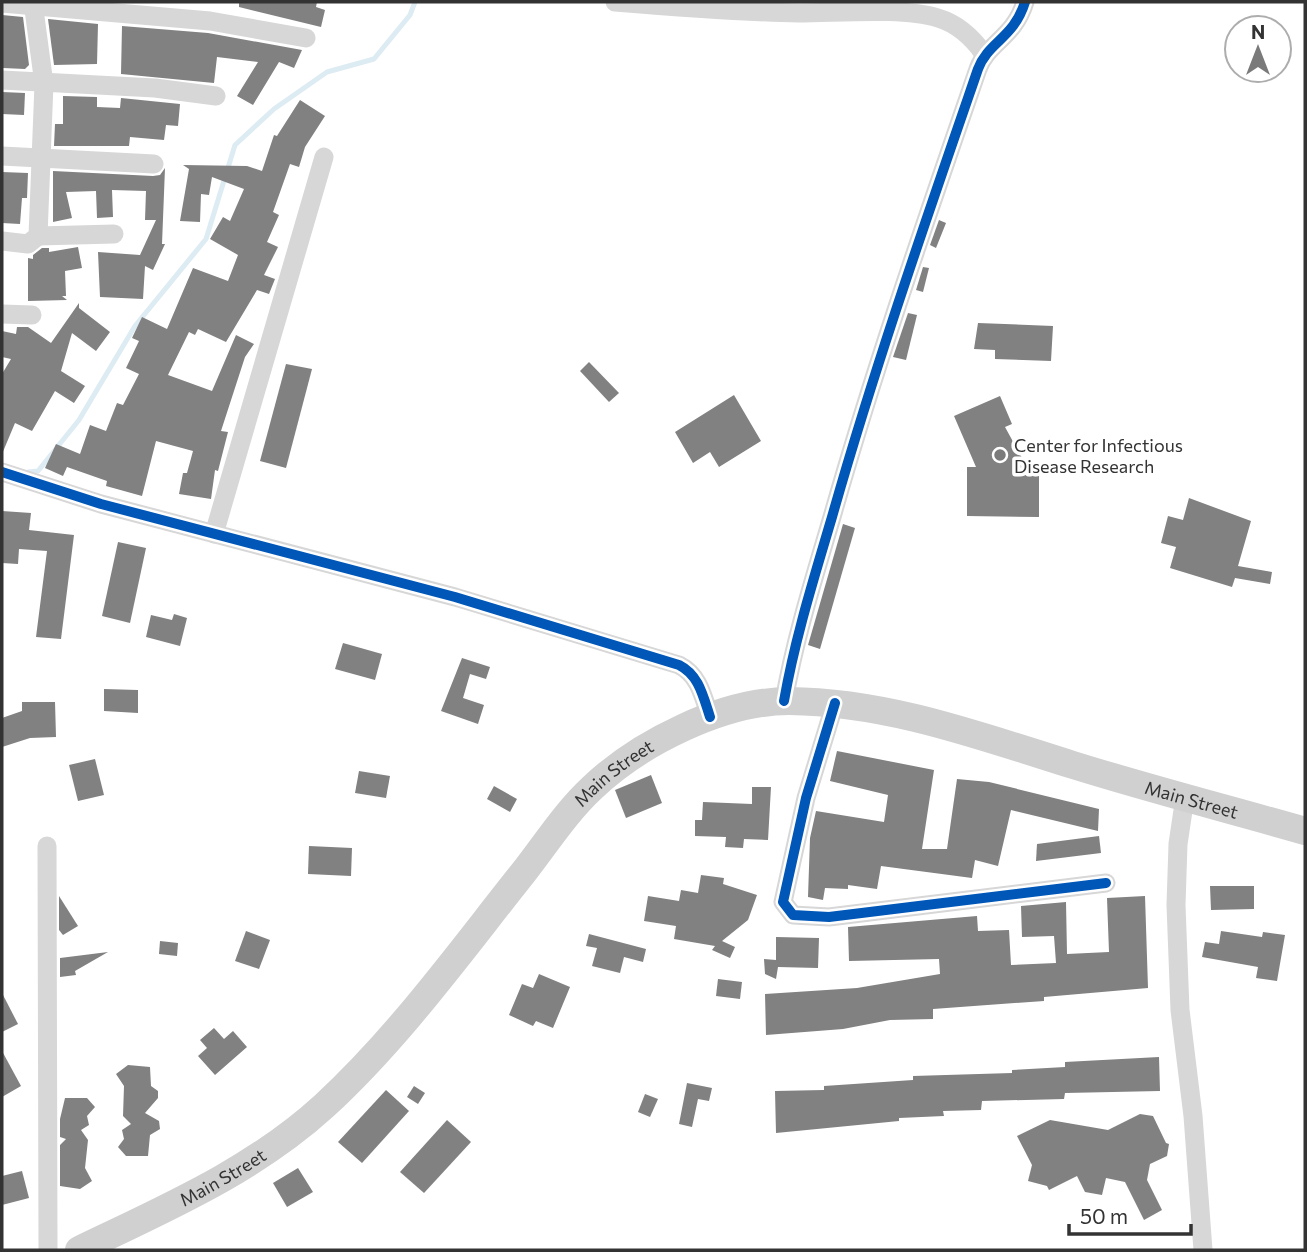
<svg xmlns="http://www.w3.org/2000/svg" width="1307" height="1252" font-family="Commissioner,sans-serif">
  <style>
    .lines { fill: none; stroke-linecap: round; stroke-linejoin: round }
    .stream { stroke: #ddebf3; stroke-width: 5 }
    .building { fill: #818181 }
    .street { stroke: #d7d7d7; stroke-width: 19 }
    .secondary { stroke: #d0d0d0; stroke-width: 28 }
    .cycleway-casing { stroke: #fff; stroke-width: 15 }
    .cycleway { stroke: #0057b8; stroke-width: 10 }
    .poi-dot { fill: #7a7a7a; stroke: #fff; stroke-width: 2.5 }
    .labels { text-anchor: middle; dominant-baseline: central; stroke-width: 7; stroke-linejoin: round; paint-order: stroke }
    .poi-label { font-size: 18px; fill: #333; stroke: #fff; text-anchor: start }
    .street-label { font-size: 18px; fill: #333; stroke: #fff }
  </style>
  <rect width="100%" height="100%" fill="#fff"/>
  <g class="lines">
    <polyline class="stream" points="28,472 38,471 79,420 135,326 206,239 235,145 274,109 327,72 374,59 410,15 415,2"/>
  </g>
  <g class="building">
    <polygon points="239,2 317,2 316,7 325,10 321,27 239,7"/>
    <polygon points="2,15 23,17 29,65 25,69 3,68"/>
    <polygon points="48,19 98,24 97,64 54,65"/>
    <polygon points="122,26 208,33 302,50 294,68 279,62 253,105 237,96 258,62 217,57 214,83 121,74"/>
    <polygon points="2,92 25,93 24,115 2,114"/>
    <polygon points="63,96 97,97 97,107 120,108 121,98 180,104 178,126 166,125 164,140 130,137 129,146 54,146 55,124 63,124"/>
    <polygon points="300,100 325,116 305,147 299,167 290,164 273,212 279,215 267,242 278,247 264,275 275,279 269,294 257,290 226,342 198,329 195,335 189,332 168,375 212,391 236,335 254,344 245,357 221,431 228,432 218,471 215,470 211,499 179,494 183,473 187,473 193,451 156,441 142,496 106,486 107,481 67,467 63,476 45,468 56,444 80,454 90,425 106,431 117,403 123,405 139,374 126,368 139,341 132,338 142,317 167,329 193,268 228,281 238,255 210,239 223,217 230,221 244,189 212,177 209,195 201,194 200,222 180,221 189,169 183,165 247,166 262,171 274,135 277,136"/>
    <polygon points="165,168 162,244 165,244 153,270 145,266 143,299 100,297 98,252 140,255 156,220 145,220 146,191 112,190 113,217 97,218 96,191 66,192 72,218 53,222 53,171 153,176 160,175"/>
    <polygon points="2,172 28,173 27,198 22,198 20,224 2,223"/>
    <polygon points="939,220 946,223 936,248 930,245"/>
    <polygon points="78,247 82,268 65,271 66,296 62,296 67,300 28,301 28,258 33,259 33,255 42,248 49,248 49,252"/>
    <polygon points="923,267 929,268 923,292 916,290"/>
    <polygon points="79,303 79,308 110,332 96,351 72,333 61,371 85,386 74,403 55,391 32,431 15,423 2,454 2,374 11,359 2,357 2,331 16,334 17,327 28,327 51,343"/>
    <polygon points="908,313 917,315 906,360 893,357"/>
    <polygon points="978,323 1053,326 1051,361 995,359 995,350 974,349"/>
    <polygon points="589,362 619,393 609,402 580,371"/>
    <polygon points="286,364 312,369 286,468 260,461"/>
    <polygon points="734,395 761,441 719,467 710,452 693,463 675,432"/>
    <polygon points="1000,396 1012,424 1005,427 1027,467 1039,467 1039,517 967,516 967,467 976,467 954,416"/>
    <polygon points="1189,498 1251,521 1238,566 1272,572 1270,584 1235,578 1232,587 1170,568 1176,547 1161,543 1168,516 1183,520"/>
    <polygon points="2,511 31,513 29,530 74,535 61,639 36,637 47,551 19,549 18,564 2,563"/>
    <polygon points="843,524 855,528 820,649 808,645"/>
    <polygon points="118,542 146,548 130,623 102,616"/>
    <polygon points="174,614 187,618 180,646 146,637 151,615 172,620"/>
    <polygon points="343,643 382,654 375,680 335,669"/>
    <polygon points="462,658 490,667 486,679 470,674 463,698 484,705 478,724 441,711"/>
    <polygon points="104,689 138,690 138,713 104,711"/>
    <polygon points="22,702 55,702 56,737 30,738 2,747 2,718 22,711"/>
    <polygon points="837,751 934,770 922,849 947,849 957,779 989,782 1099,809 1098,831 1011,810 998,866 975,860 972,878 881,866 877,889 848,885 848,889 825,888 823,900 808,897 810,838 816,811 884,822 888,795 830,781"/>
    <polygon points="95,759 104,795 78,801 69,765"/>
    <polygon points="359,771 390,776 386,798 355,793"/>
    <polygon points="651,775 662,803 626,818 615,790"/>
    <polygon points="494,786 517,799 510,812 487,799"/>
    <polygon points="752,787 771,787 768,840 744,839 743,848 725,847 726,837 695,836 695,820 702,820 703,802 752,804"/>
    <polygon points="1099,836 1101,853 1036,861 1037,844"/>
    <polygon points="309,846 352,848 351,876 308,874"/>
    <polygon points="701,875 724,878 723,884 757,895 748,920 722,941 735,947 730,958 712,950 715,946 674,939 676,926 644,921 648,896 679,901 681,890 698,893"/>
    <polygon points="1210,886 1254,886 1254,909 1211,910"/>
    <polygon points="59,896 78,926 63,935 59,930"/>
    <polygon points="1145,896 1148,988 1044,997 1044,1001 933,1009 933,1019 890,1020 843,1029 766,1035 765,994 857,988 940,974 939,959 849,961 848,927 977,916 978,931 1009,930 1011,965 1056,963 1054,936 1022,937 1021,906 1066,902 1067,954 1109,952 1107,898"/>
    <polygon points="246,931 270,940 259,969 235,961"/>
    <polygon points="1221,931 1262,937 1263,932 1285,935 1277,981 1256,978 1258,967 1202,957 1205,942 1219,944"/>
    <polygon points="589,934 646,949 643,962 624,957 620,973 592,966 597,948 586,946"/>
    <polygon points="776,937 819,938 818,968 778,967 776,979 765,974 764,959 776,960"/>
    <polygon points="160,941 178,943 177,956 159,954"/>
    <polygon points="108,952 75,971 76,975 60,977 60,958"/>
    <polygon points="539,974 570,987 553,1028 536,1021 533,1026 509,1015 522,984 533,988"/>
    <polygon points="718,979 742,982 740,999 716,996"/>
    <polygon points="2,993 18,1024 2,1032"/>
    <polygon points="214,1028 224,1039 233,1031 247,1047 215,1075 198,1056 207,1048 200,1040"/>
    <polygon points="2,1051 21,1086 2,1097"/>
    <polygon points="1159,1057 1160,1091 1065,1093 1064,1099 982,1101 981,1110 943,1111 944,1116 899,1118 899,1121 776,1133 775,1091 824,1090 824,1086 913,1080 913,1076 1012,1073 1012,1070 1065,1067 1065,1062"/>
    <polygon points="128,1065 150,1067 151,1086 158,1091 158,1098 145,1113 159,1121 160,1129 150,1135 148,1156 126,1156 118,1147 124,1139 122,1130 131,1124 123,1116 124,1086 116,1074"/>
    <polygon points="687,1083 712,1088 709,1101 698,1099 692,1127 679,1124"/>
    <polygon points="414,1086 425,1093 418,1104 407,1097"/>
    <polygon points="386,1090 409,1111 362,1163 338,1142"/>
    <polygon points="645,1094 658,1099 650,1117 638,1112"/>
    <polygon points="65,1098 87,1098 95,1107 87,1116 89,1125 81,1130 88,1140 85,1168 92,1181 80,1189 60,1186 60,1145 66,1139 60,1137 60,1119"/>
    <polygon points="1140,1114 1153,1116 1166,1143 1169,1144 1167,1156 1150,1164 1147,1180 1162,1210 1144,1220 1125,1182 1106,1178 1102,1195 1085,1192 1077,1176 1049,1190 1047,1186 1028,1181 1032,1165 1017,1136 1050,1120 1108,1130"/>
    <polygon points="447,1120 471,1142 424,1193 400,1172"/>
    <polygon points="298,1168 313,1192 287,1207 273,1183"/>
    <polygon points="22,1171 29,1198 2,1205 2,1176"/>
  </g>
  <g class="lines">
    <g class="street">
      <path d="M615 2C676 7 738 12 799 13 838 13 903 7 938 18 958 24 972 37 984 54"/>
      <polyline points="2,3 210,21 306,38"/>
      <polyline points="2,80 155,88 216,96"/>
      <polyline points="2,156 154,164"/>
      <polyline points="38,236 114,234"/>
      <polyline points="2,241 28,244 38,236 44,84 33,2"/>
      <polyline points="2,314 32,315"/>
      <path d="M2 472 101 504 455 597 679 665C699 675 703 696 710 717"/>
      <polyline points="214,534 324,157"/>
      <path d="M784 701C795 638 814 578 832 517 875 366 927 217 978 69 988 42 1014 38 1025 2"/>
      <polyline points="835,703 806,798 783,902 793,915 829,917 1106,883"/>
      <polyline points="1185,797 1178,844 1176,905 1180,1010 1193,1116 1203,1250"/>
      <polyline points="47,846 48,1250"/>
    </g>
    <path class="secondary" id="s1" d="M79 1250C164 1209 253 1171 324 1106 399 1037 460 952 523 873 545 845 566 812 592 788 639 743 723 701 789 701 888 702 980 736 1073 765 1150 789 1228 809 1305 831"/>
    <defs>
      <g id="cycleway">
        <path d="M2 472 101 504 455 597 679 665C699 675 703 696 710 717"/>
        <path d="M784 701C795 638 814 578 832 517 875 366 927 217 978 69 988 42 1014 38 1025 2"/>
        <polyline points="835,703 806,798 783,902 793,915 829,917 1106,883"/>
      </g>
    </defs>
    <use href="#cycleway" class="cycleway-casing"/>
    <use href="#cycleway" class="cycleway"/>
  </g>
  <circle class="poi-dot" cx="1000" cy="455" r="7"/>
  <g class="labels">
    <g class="poi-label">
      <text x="1014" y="445">Center for Infectious<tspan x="1014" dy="21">Disease Research</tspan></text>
    </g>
    <g class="street-label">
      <text stroke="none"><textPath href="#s1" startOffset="728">Main Street</textPath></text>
      <text stroke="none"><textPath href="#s1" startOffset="1337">Main Street</textPath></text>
      <text stroke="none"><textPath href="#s1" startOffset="161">Main Street</textPath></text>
    </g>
  </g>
  <rect width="1307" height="1252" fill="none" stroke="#333333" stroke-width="7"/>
  <g transform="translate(1258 49)"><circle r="33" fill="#ffffff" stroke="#adadad" stroke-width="2"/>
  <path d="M0-5L12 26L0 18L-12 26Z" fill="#7a7a7a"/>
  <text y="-10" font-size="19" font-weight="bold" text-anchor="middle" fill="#333333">N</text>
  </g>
  <path d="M1069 1224v10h122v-10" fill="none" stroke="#333333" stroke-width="3.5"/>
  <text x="1080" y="1224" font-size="21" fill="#333333" stroke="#ffffff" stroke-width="5" paint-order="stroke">50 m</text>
</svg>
